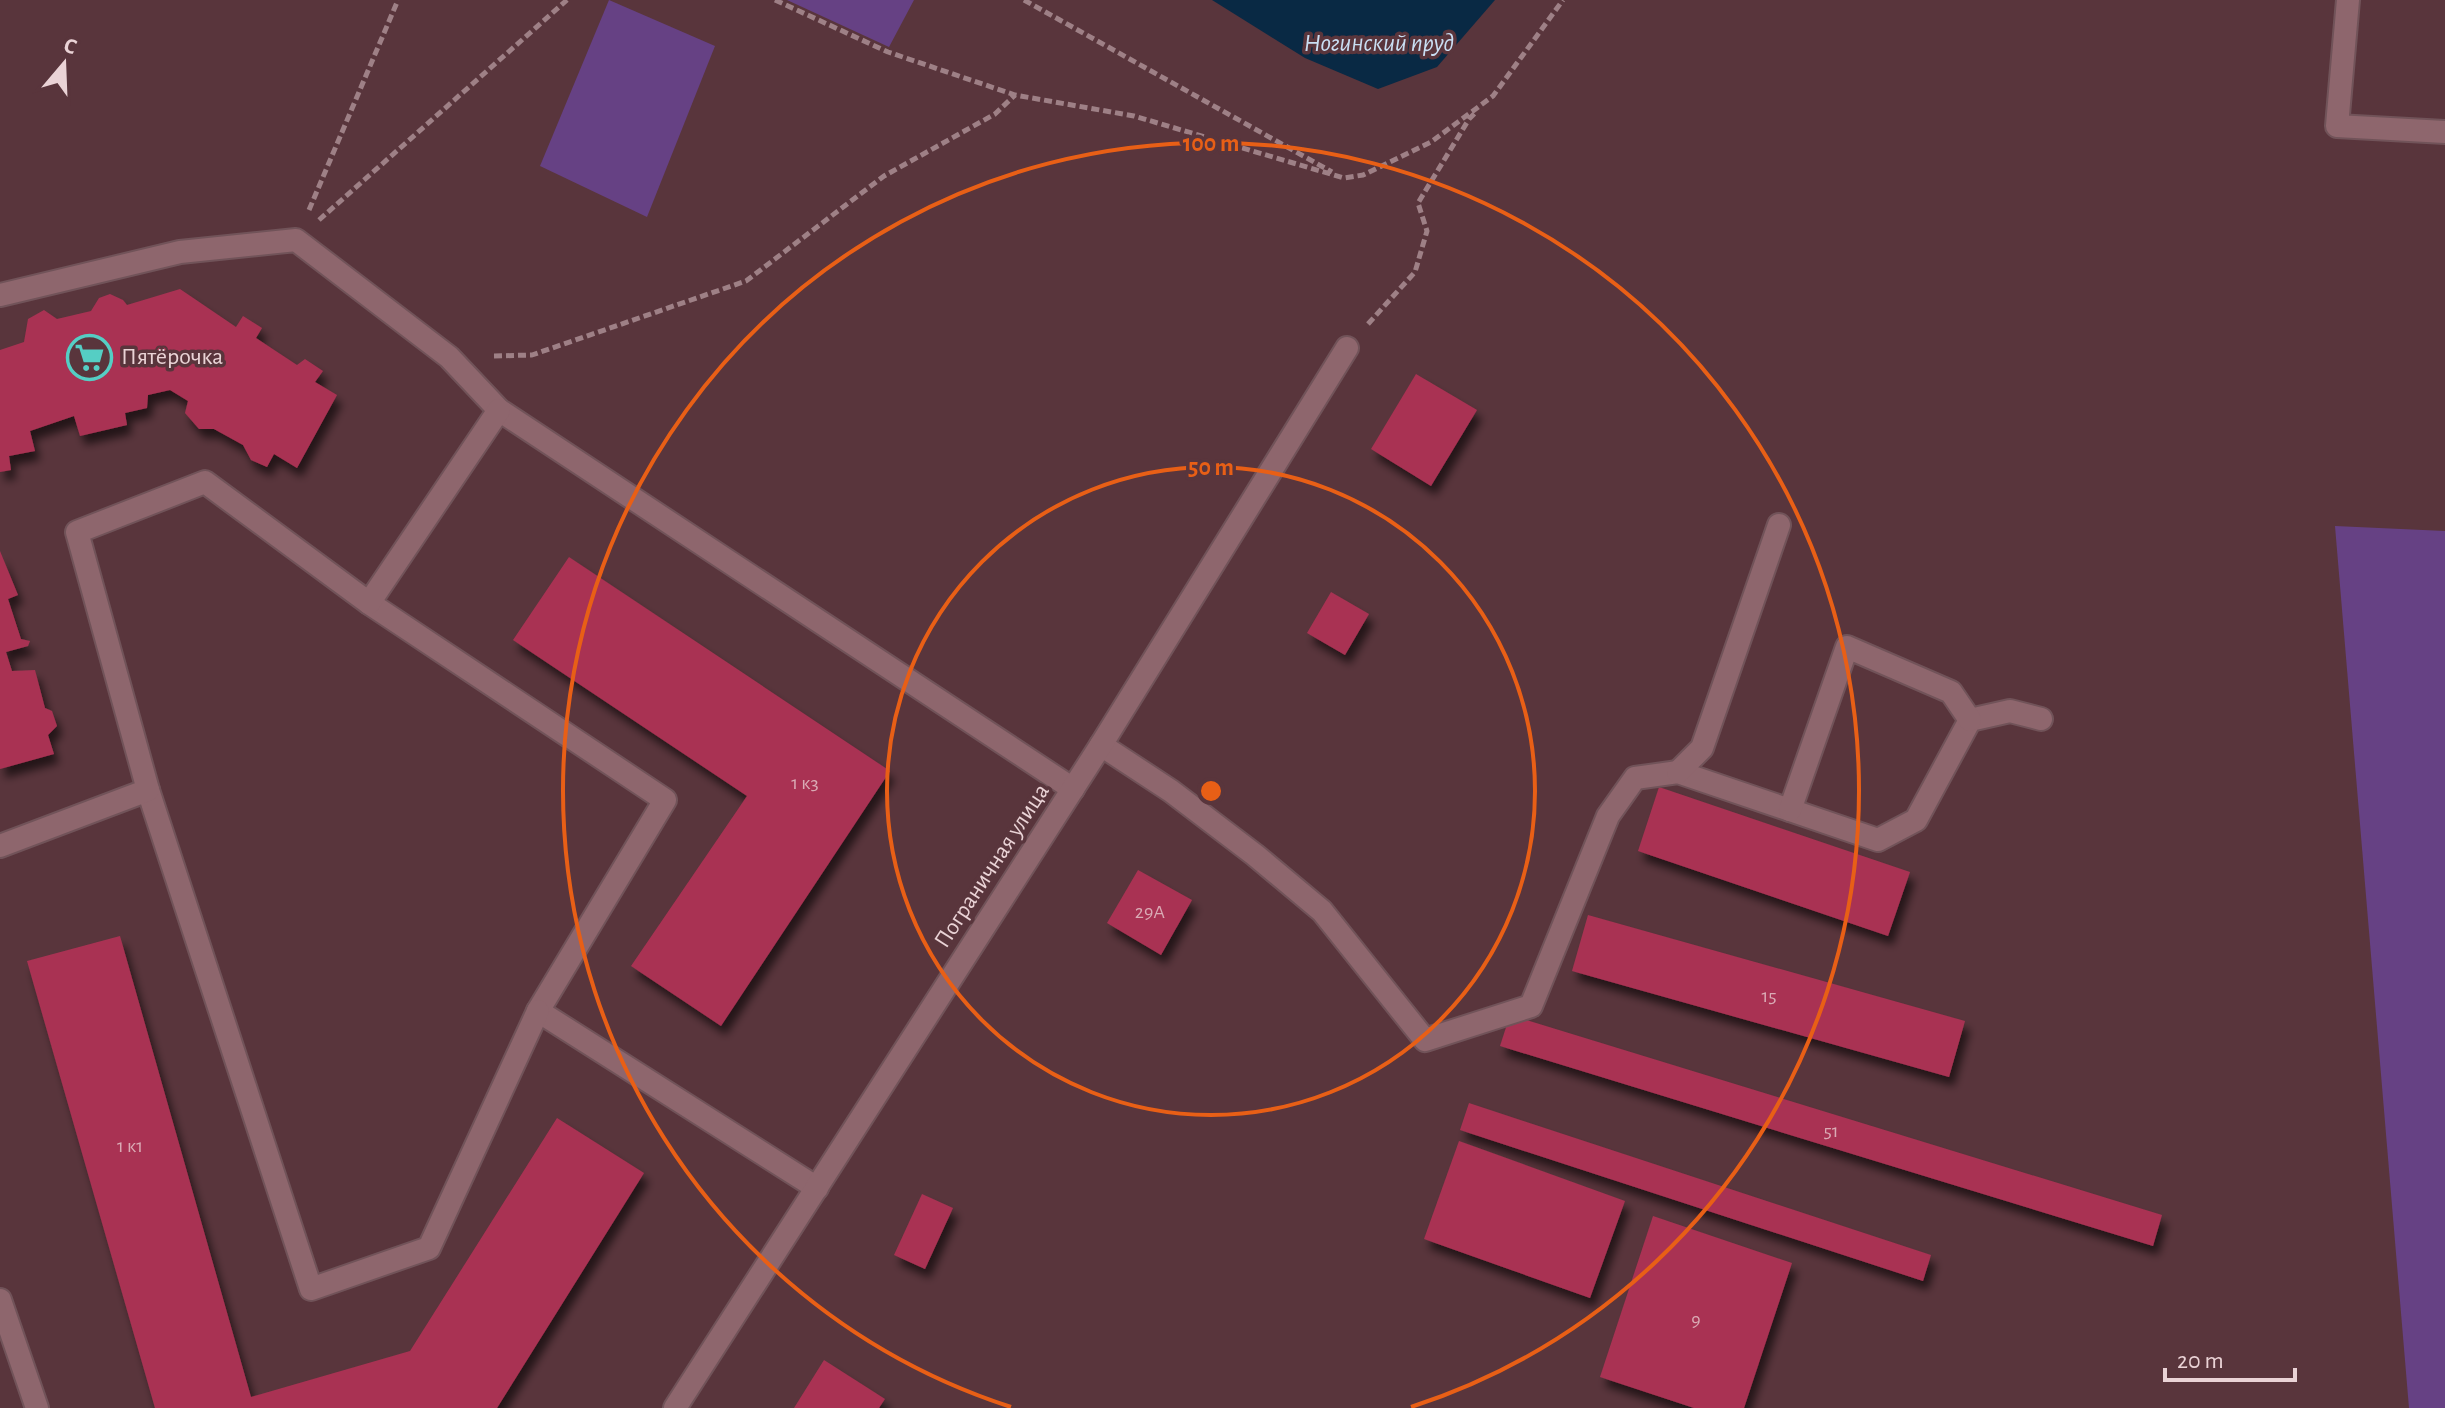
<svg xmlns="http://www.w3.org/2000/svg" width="2445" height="1408" font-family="'Alegreya Sans',sans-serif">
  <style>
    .green { fill: #664184 }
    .water { fill: #092944 }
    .building { fill: #a93253; filter: url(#shadow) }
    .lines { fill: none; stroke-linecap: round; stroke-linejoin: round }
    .service-casing { stroke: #715359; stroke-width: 26 }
    .minor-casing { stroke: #715359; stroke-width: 26 }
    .path { stroke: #9e8086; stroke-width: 5; stroke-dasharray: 8 4; stroke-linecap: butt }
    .service { stroke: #8e666d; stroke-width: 22 }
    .minor { stroke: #8e666d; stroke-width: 22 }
    .ring { fill: none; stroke: #e85f16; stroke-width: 4 }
    .labels { text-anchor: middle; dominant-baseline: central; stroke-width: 7; stroke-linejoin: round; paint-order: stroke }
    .number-label { font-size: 20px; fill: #daabb5 }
    .poi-label { font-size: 24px; fill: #ead3d6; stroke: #59353c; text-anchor: start }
    .street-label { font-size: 24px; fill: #ead3d6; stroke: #59353c }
    .water-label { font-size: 26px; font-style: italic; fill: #c9def3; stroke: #59353c }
    .centre { fill: #e85f16; stroke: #59353c; stroke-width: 4 }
    .ring-label { font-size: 24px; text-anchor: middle; font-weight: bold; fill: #e85f16; stroke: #59353c; stroke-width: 7; stroke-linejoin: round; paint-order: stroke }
  </style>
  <defs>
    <filter id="shadow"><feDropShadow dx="5" dy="9" stdDeviation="4" flood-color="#0009"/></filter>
  </defs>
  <rect width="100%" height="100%" fill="#59353c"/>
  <g class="green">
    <polygon points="609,0 715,46 647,217 540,166"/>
    <polygon points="787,0 914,0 889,47"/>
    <polygon points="2335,526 2445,531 2445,1408 2409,1408"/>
  </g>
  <polygon class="water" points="1212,0 1495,0 1437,67 1378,89 1305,58"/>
  <g class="building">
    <polygon points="180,289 236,327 243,316 262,328 256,338 297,365 305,359 323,371 315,382 337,395 297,468 274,454 267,467 251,460 243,445 214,429 199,429 185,413 188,401 170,390 148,395 147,408 125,413 127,425 80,436 74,416 30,431 35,451 9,456 11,470 0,472 0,350 24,342 28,319 44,310 57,319 91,311 99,298 110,294 123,300 127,305"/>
    <polygon points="1416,374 1477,410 1431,486 1371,449"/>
    <polygon points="0,551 18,595 8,599 21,639 30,641 28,646 6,652 12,671 35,670 45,708 52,711 57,726 48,735 54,754 0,769"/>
    <polygon points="569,557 890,771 721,1026 631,966 747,796 513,640"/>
    <polygon points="1331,592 1369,614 1345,655 1307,633"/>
    <polygon points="1659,787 1910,872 1888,936 1638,851"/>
    <polygon points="1138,870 1192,900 1161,955 1107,923"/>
    <polygon points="1588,915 1965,1021 1949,1077 1572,971"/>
    <polygon points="120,936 251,1397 410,1351 557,1118 644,1173 497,1408 155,1408 27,961"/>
    <polygon points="1510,1015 2162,1215 2153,1246 1500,1046"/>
    <polygon points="1469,1103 1931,1255 1923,1281 1460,1130"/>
    <polygon points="1459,1141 1625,1201 1590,1298 1424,1239"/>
    <polygon points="922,1194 953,1208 925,1269 894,1255"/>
    <polygon points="1653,1216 1792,1263 1744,1408 1694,1408 1600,1377"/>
    <polygon points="824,1360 885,1399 879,1408 794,1408"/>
  </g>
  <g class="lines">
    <defs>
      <g id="service">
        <polyline points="2348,0 2337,126 2445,132"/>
        <polyline points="0,295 180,252 296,240 449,357 499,410 1073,789"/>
        <polyline points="369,603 665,800 538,1011 817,1188"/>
        <polyline points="1101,745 1171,791 1255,855 1322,911 1425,1040 1531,1006 1608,816 1635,778 1678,772 1878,840 1916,820 1970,720 2010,711 2041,719"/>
        <polyline points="1678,772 1702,748 1779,525"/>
        <polyline points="148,790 311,1289 429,1248 538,1011"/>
        <polyline points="1790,810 1847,647 1951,692 1970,720"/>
        <polyline points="0,846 148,790 77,532 205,482 369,603 499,410"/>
      </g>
      <g id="minor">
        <polyline points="0,1300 37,1408"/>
        <polyline points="675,1408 1101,745 1347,348"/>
      </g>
    </defs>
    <use href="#service" class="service-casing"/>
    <use href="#minor" class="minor-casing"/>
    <g class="path">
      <polyline points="775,0 888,52 1015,95 1134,116 1344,178 1363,175 1431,142 1493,96 1563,0"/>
      <polyline points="1024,0 1332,172"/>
      <polyline points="309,210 398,0"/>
      <polyline points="319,220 567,0"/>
      <polyline points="1368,324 1415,272 1427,231 1418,203 1469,119 1476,112"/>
      <polyline points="494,356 532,355 746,281 884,176 995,114 1015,95"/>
    </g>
    <use href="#service" class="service"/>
    <use href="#minor" class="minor"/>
  </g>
  <g class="ring">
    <circle cx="1211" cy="791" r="324"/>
    <path d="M1011 1407A648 648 0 1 1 1411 1407"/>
  </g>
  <defs>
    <symbol id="supermarket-ring" viewBox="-11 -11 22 22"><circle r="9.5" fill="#59353c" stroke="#55cec4" stroke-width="1.5"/><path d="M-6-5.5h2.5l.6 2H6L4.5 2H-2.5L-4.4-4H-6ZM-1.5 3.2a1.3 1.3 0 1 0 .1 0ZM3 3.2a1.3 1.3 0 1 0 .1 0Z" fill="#55cec4"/></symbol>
  </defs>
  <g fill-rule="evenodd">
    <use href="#supermarket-ring" x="64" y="332" width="51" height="51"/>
  </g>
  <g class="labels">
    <g class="number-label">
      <text x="805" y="783">1 к3</text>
      <text x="1150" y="912">29А</text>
      <text x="1769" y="996">15</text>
      <text x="1831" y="1131">51</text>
      <text x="130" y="1146">1 к1</text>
      <text x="1696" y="1320">9</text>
    </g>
    <g class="poi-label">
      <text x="121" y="357">Пятёрочка</text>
    </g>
    <g class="street-label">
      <text transform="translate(992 866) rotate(-57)">Пограничная улица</text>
    </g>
    <g class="water-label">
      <text x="1379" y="43">Ногинский пруд</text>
    </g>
  </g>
  <circle cx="1211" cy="791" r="12" class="centre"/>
  <g class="ring-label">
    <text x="1211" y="151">100 m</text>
    <text x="1211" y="475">50 m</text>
  </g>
  <g transform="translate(64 64) rotate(19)" stroke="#59353c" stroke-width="6" paint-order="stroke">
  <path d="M0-6L14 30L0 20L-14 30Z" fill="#ead3d6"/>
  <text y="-12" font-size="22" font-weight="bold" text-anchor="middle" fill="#ead3d6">С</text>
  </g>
  <path d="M2165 1368v12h130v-12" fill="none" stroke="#ead3d6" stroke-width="4"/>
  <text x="2177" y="1368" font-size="24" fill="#ead3d6" stroke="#59353c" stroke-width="6" paint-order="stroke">20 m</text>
</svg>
